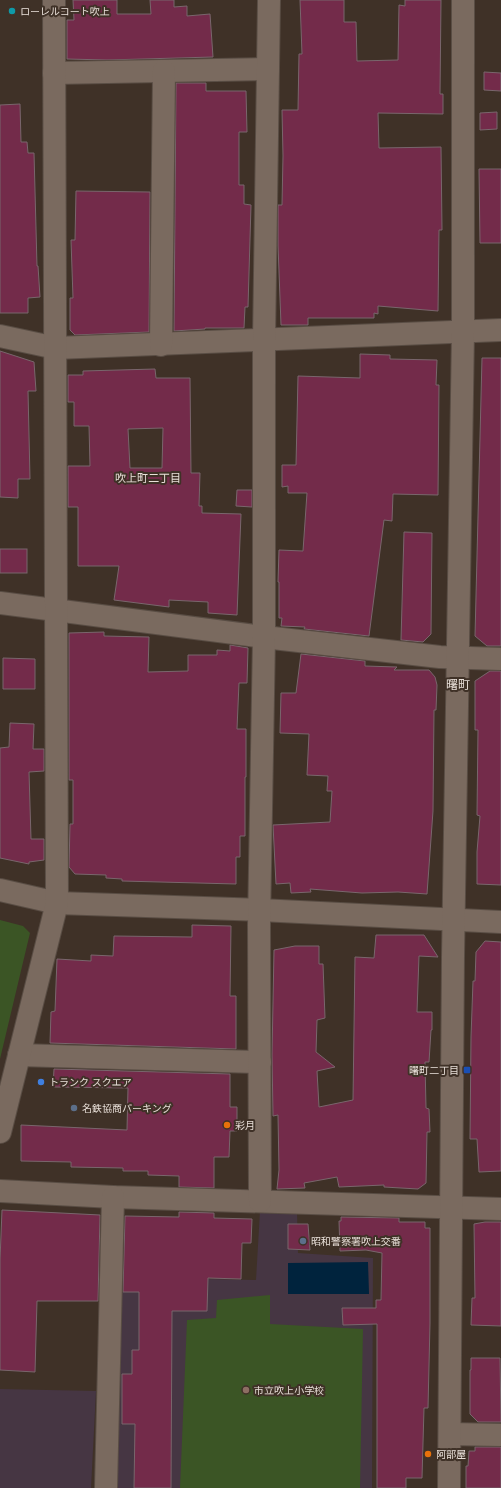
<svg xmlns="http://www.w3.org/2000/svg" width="501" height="1488" font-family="'PT Sans','Noto Sans JP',sans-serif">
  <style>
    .education { fill: #463643 }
    .green { fill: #3b5525 }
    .water { fill: #00233d }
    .building { fill: #732b4a; stroke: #79666c; fill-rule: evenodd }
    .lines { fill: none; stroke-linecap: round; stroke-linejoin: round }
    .minor-casing { stroke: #594d44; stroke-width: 24 }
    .minor { stroke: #7a6a5f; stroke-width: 22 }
    .culture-dot { fill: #0f9aa8; stroke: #3f3127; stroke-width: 1.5 }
    .transit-dot { fill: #1a4fb4; stroke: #3f3127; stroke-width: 1.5 }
    .shop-dot { fill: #3f7fe0; stroke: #3f3127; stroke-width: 1.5 }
    .service-dot { fill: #5c6f8a; stroke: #3f3127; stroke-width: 1.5 }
    .food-dot { fill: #e8710a; stroke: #3f3127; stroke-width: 1.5 }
    .education-dot { fill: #8d6e63; stroke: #3f3127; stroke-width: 1.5 }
    .labels { text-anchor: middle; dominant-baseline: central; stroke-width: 4; stroke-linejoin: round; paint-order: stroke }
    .poi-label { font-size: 10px; fill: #e9e0d9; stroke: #3f3127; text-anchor: start }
    .neighbourhood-label { font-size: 11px; fill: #e9e0d9; stroke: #3f3127 }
    .quarter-label { font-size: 12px; fill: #e9e0d9; stroke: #3f3127 }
  </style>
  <rect width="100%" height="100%" fill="#3f3127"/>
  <g class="education">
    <polygon points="260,1211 297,1211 298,1253 373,1258 372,1488 117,1488 121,1292 204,1292 205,1279 256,1280"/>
    <polygon points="0,1389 96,1391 91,1488 0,1488"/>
  </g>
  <g class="green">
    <polygon points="0,920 23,926 30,933 0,1059"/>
    <polygon points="270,1295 270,1324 363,1329 360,1488 180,1488 187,1320 216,1318 217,1300"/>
  </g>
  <polygon class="water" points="368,1262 369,1294 288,1294 288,1263"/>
  <g class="building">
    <polygon points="73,0 117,0 117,14 151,14 150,0 174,0 174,7 187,6 187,16 210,14 213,57 107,60 67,59 67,20 74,20"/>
    <polygon points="300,0 344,0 344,22 356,22 357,61 398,60 399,5 405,6 405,0 441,0 440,94 443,94 443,114 378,113 379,148 441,147 442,230 439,230 438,311 378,306 378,314 374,313 374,318 308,318 308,325 281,325 278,245 278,205 282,205 283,156 282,110 298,110 299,54 302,54"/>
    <polygon points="484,72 501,73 501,91 484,90"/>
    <polygon points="176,83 206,83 206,91 246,91 247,132 239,132 239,185 244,185 244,204 251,205 248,307 245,307 244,328 205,328 205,329 174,331"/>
    <polygon points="20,104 21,142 27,142 28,153 34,153 37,266 38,266 40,297 28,298 28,313 0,313 0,105"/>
    <polygon points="497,112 497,129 480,130 480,113"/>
    <polygon points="479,169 501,169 501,243 480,243"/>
    <polygon points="76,191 150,192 149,332 75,335 70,330 70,298 73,298 71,240 75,240"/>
    <polygon points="0,351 34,362 36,391 28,391 30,479 18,479 18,498 0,497"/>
    <polygon points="360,354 390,355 390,359 437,360 436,385 439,385 438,495 393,494 392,521 384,520 369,636 304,629 305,627 281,626 282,618 279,618 279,582 278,582 279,550 303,551 307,493 288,493 288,486 282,487 282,465 296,465 298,376 360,378"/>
    <polygon points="482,358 501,358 501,646 487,646 475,636"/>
    <path d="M155 369 156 378H190L191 473H200L199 506H202V513L241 514 237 615 208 613V602L169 600V607L114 600 119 566H78V507H68V466H90L89 426H74V402H68V375H83V371ZM163 428 162 468H130L128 429Z"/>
    <polygon points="237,490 252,490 252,507 236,506"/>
    <polygon points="404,532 432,533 431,634 423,642 401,640"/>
    <rect x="0" y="549" width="27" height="24"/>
    <polygon points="104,632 104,636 149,637 148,672 188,671 188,655 217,655 217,650 230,651 230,645 248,648 247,683 239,683 237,729 246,729 246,777 245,777 245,836 240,836 240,857 236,857 236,884 122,881 122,879 106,878 106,875 75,874 69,867 70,824 73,824 73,780 69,780 69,633"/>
    <polygon points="301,654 365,661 365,666 397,667 394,670 429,670 435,677 437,685 436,710 434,710 433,811 427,894 398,892 362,893 310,889 311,892 291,893 290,883 276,884 273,825 330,822 332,791 327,791 328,776 307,775 309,734 280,733 281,693 296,693"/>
    <polygon points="3,658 35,659 35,689 3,689"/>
    <polygon points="490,671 501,671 501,885 477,884 477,852 480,816 477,815 478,730 475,730 475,681"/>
    <polygon points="10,723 34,724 33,749 44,749 44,771 29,772 31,839 44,839 44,860 29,862 29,864 0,858 0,748 9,747"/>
    <polygon points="192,925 231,926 230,996 236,996 236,1049 50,1043 51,1012 55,1011 57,959 91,961 91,955 113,956 114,936 192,937"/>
    <polygon points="376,935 424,935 438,957 419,956 417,1012 432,1012 432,1030 431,1030 429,1062 425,1062 426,1108 429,1109 430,1132 427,1132 426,1183 418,1189 384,1187 384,1185 339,1187 337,1177 304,1183 305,1188 277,1189 279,1170 278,1115 273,1116 272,1055 274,950 295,946 319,946 319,964 323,964 325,1018 317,1020 316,1052 335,1067 317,1071 319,1107 353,1100 355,957 374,958"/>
    <polygon points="485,941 501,942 501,1171 479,1172 477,1139 470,1139 471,1037 473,981 475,981 476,952"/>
    <polygon points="54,1069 230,1074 230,1107 237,1107 237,1131 230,1131 229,1157 214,1157 214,1188 179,1187 179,1176 148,1175 148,1171 123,1171 123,1168 71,1167 71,1162 21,1161 21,1125 127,1130 128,1088 53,1087"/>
    <polygon points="2,1210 100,1215 98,1301 37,1301 35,1372 0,1370 0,1260"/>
    <polygon points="179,1212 214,1213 214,1218 252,1219 251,1243 242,1243 241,1279 208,1278 207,1311 172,1311 171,1488 134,1488 135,1424 122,1424 122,1374 132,1374 132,1350 139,1350 139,1292 123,1292 125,1216 179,1217"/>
    <polygon points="341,1217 399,1218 399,1222 425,1222 425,1228 430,1228 430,1323 428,1408 424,1408 422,1478 406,1478 406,1488 377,1488 377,1324 343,1325 342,1308 376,1308 376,1300 381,1300 382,1253 366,1250 340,1251 339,1221 341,1221"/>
    <polygon points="485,1222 501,1222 501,1326 471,1325 472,1298 475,1298 474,1224"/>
    <polygon points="288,1224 308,1224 310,1250 288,1249"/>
    <polygon points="471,1358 500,1358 501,1422 478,1422 470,1414 470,1370 471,1370"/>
    <polygon points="475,1447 501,1447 501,1488 466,1488 466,1466 468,1466 469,1451 475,1451"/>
  </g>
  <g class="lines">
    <defs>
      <g id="minor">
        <polyline points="54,73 268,69"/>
        <polyline points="0,336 56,348 501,330"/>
        <polyline points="161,345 164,71"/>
        <polyline points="0,603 264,637 440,657 501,659"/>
        <polyline points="0,890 57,903 260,910 501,922"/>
        <polyline points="19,1055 260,1062"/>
        <polyline points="0,1132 57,903 54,0"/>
        <polyline points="0,1191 113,1197 501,1209"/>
        <polyline points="260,1201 259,925 264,637 264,341 269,0"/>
        <polyline points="450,1434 501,1435"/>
        <polyline points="106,1488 113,1197"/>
        <polyline points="449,1488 453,957 463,332 463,0"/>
      </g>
    </defs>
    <use href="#minor" class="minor-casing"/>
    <use href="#minor" class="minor"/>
  </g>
  <circle class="culture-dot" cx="12" cy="11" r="4"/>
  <rect class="transit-dot" x="463" y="1066" width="8" height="8" rx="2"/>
  <circle class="shop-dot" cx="41" cy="1082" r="4"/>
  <g class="service-dot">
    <circle cx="74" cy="1108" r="4"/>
    <circle cx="303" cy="1241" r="4"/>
  </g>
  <g class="food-dot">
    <circle cx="227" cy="1125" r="4"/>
    <circle cx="428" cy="1454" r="4"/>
  </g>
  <circle class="education-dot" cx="246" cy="1390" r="4"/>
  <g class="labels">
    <g class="poi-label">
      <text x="20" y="11">ローレルコート吹上</text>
      <text x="459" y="1070" text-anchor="end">曙町二丁目</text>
      <text x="49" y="1082">トランク スクエア</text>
      <text x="82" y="1108">名鉄協商パーキング</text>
      <text x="235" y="1125">彩月</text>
      <text x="311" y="1241">昭和警察署吹上交番</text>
      <text x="254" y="1390">市立吹上小学校</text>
      <text x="436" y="1454">阿部屋</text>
    </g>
    <g class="neighbourhood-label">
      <text x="148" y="478">吹上町二丁目</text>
    </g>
    <g class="quarter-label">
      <text x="458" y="684">曙町</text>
    </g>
  </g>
</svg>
